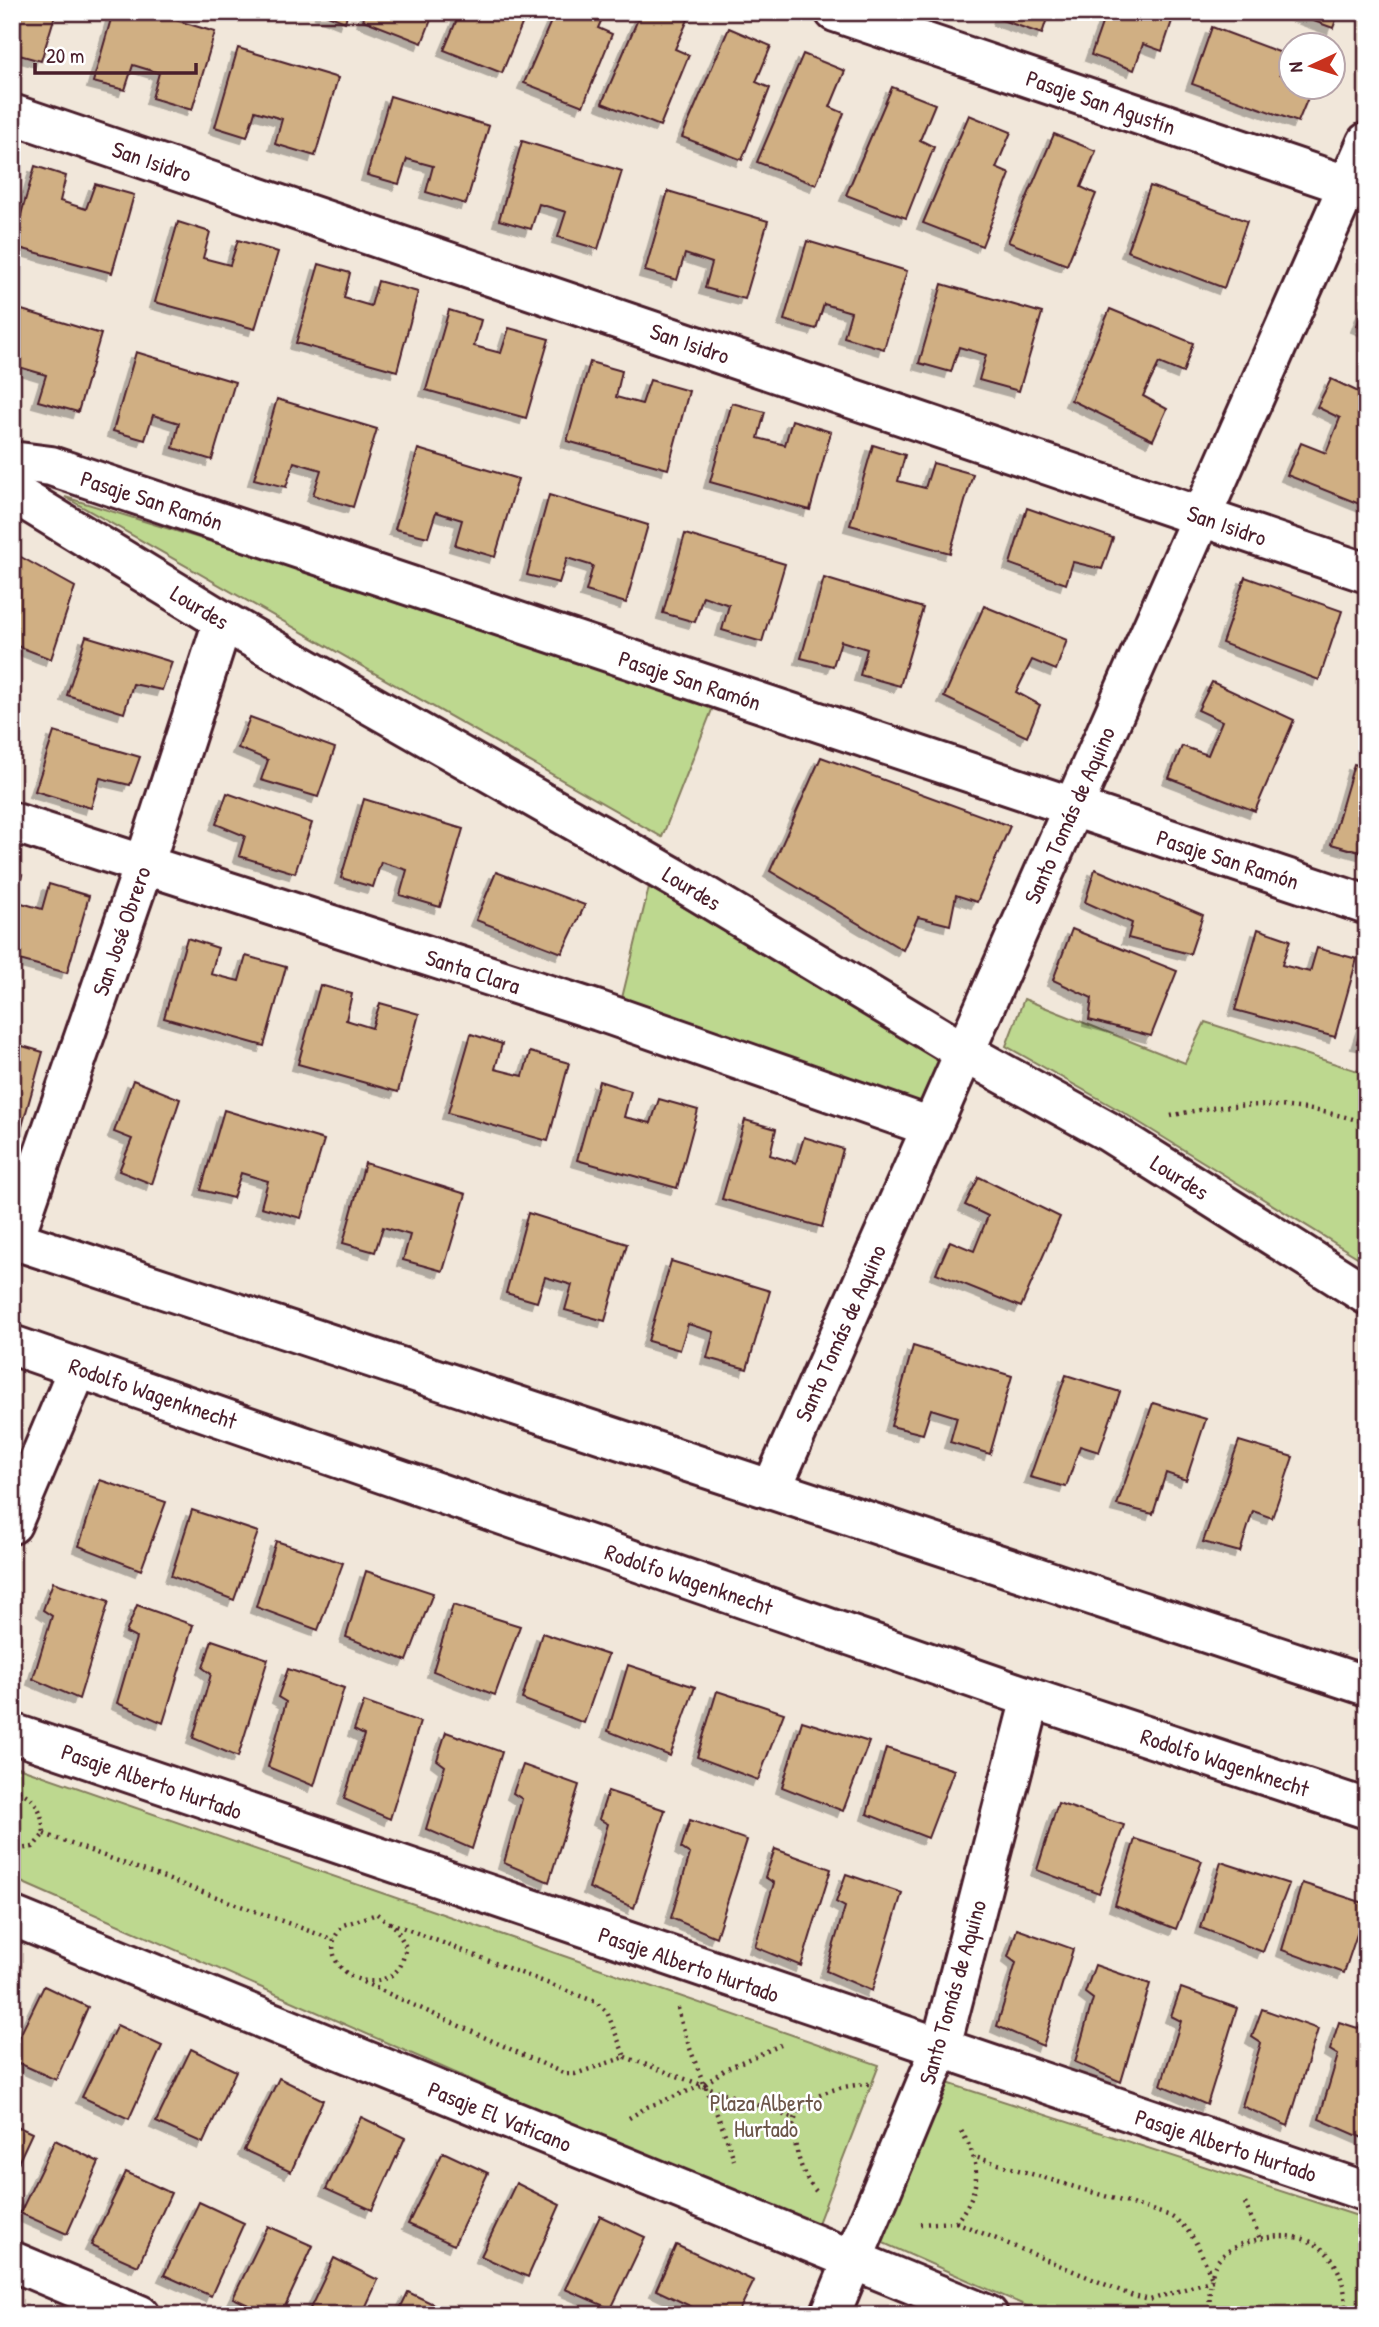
<svg xmlns="http://www.w3.org/2000/svg" width="1379" height="2327" font-family="'Patrick Hand',sans-serif">
  <style>
    .green { fill: #bdd88f; stroke: #847c5d; stroke-width: 2 }
    .building { fill: #d0af83; stroke: #4a1f2b; stroke-width: 2; filter: url(#shadow) }
    .lines { fill: none; stroke-linecap: round; stroke-linejoin: round }
    .minor-casing { stroke: #4a1f2b; stroke-width: 44 }
    .tertiary-casing { stroke: #4a1f2b; stroke-width: 44 }
    .path { stroke: #4a1f2b; stroke-width: 4.5; stroke-dasharray: 2 5; stroke-linecap: butt }
    .minor { stroke: #fff; stroke-width: 38 }
    .tertiary { stroke: #fff; stroke-width: 38 }
    .labels { text-anchor: middle; dominant-baseline: central; stroke-width: 5; stroke-linejoin: round; paint-order: stroke }
    .street-label { font-size: 23px; fill: #4a1f2b; stroke: #fff }
    .park-label { font-size: 23px; fill: #6c5649; stroke: #fff }
  </style>
  <defs>
    <filter id="shadow"><feDropShadow dx="-6" dy="6" stdDeviation="0" flood-color="#0004"/></filter>
  </defs>
  <rect width="100%" height="100%" fill="#f1e7da"/>
  <filter id="ink" filterUnits="userSpaceOnUse"><feTurbulence type="fractalNoise" baseFrequency=".0143" numOctaves="2"/><feDisplacementMap in="SourceGraphic" scale="14" xChannelSelector="R" yChannelSelector="G"/><feConvolveMatrix kernelMatrix="1 2 1 2 8 2 1 2 1" color-interpolation-filters="sRGB"/></filter>
  <g filter="url(#ink)">
    <g class="green">
      <polygon points="65,497 717,697 662,837"/>
      <polygon points="649,887 949,1064 927,1105 622,998"/>
      <polygon points="1024,999 1185,1063 1205,1022 1367,1074 1367,1263 1119,1110 1006,1046"/>
      <polygon points="12,1765 879,2065 815,2231 12,1878"/>
      <polygon points="941,2081 1367,2219 1367,2315 1047,2315 881,2242"/>
    </g>
    <g class="building">
      <polygon points="12,12 56,12 41,61 12,53"/>
      <polygon points="113,12 149,12 215,32 192,110 152,98 159,73 133,65 125,90 93,82"/>
      <polygon points="320,12 348,12 345,22"/>
      <polygon points="366,12 434,12 422,43 363,20"/>
      <polygon points="460,12 527,12 502,73 444,50"/>
      <polygon points="555,12 605,12 598,28 612,34 583,106 524,83"/>
      <polygon points="641,12 691,13 675,49 689,55 660,126 602,103"/>
      <polygon points="1001,12 1049,12 1042,34 999,19"/>
      <polygon points="1106,12 1175,12 1162,51 1143,44 1134,70 1091,55"/>
      <polygon points="1289,12 1339,12 1333,28"/>
      <polygon points="1212,27 1287,55 1280,74 1292,79 1292,88 1312,88 1298,122 1192,84"/>
      <polygon points="729,28 771,46 756,82 770,88 742,160 682,137"/>
      <polygon points="238,48 338,78 315,156 275,144 282,119 255,111 247,137 215,127"/>
      <polygon points="803,54 845,71 830,107 844,113 816,185 757,162"/>
      <polygon points="892,87 935,104 920,140 934,147 906,218 846,195"/>
      <polygon points="390,96 489,126 466,204 426,192 433,166 407,159 399,184 367,175"/>
      <polygon points="969,115 1011,132 996,168 1010,174 982,246 923,223"/>
      <polygon points="1054,134 1096,151 1081,187 1096,194 1067,265 1008,242"/>
      <polygon points="522,141 622,171 598,249 558,237 566,212 539,204 531,229 499,220"/>
      <polygon points="35,166 66,176 60,201 86,209 95,184 134,195 112,273 12,246"/>
      <polygon points="1150,186 1247,221 1224,288 1127,251"/>
      <polygon points="668,191 768,221 745,299 705,288 712,263 685,254 677,280 645,271"/>
      <polygon points="178,222 210,232 203,258 230,265 238,240 278,252 255,329 155,302"/>
      <polygon points="807,241 907,271 884,349 844,337 851,312 824,304 816,329 784,320"/>
      <polygon points="319,264 350,273 344,298 371,306 378,281 418,292 397,371 296,343"/>
      <polygon points="942,284 1042,313 1019,391 979,380 986,355 959,347 951,372 919,363"/>
      <polygon points="1367,299 1367,330 1357,326"/>
      <polygon points="12,307 101,334 78,412 38,401 46,375 19,367 12,389"/>
      <polygon points="1110,309 1193,343 1183,373 1159,363 1143,396 1167,409 1153,440 1071,400"/>
      <polygon points="449,310 481,320 474,346 501,353 509,328 549,339 526,418 426,390"/>
      <polygon points="136,352 235,382 212,460 173,448 179,423 153,415 145,440 113,431"/>
      <polygon points="590,362 622,371 616,397 642,404 650,380 689,391 668,469 567,441"/>
      <polygon points="1331,379 1367,396 1367,507 1287,475 1301,443 1326,453 1340,418 1317,407"/>
      <polygon points="277,399 377,429 353,507 313,495 321,470 294,462 286,487 254,479"/>
      <polygon points="732,403 765,412 758,438 785,445 792,420 831,432 810,510 710,482"/>
      <polygon points="873,445 905,455 898,481 925,488 933,463 973,474 950,553 850,525"/>
      <polygon points="418,449 518,479 495,557 455,545 462,520 436,512 428,537 395,529"/>
      <polygon points="549,495 648,525 626,603 586,591 593,566 567,558 559,583 527,575"/>
      <polygon points="1027,508 1113,538 1102,569 1073,562 1066,584 1010,564"/>
      <polygon points="685,534 785,564 762,642 722,630 729,605 703,596 695,622 663,613"/>
      <polygon points="12,552 75,587 51,659 12,644"/>
      <polygon points="1245,577 1342,611 1319,680 1222,643"/>
      <polygon points="824,578 923,608 900,686 860,675 867,649 841,641 833,666 801,658"/>
      <polygon points="984,606 1067,640 1056,670 1032,660 1016,692 1040,705 1027,737 944,697"/>
      <polygon points="86,636 172,662 162,690 133,684 124,713 67,695"/>
      <polygon points="1212,682 1294,720 1255,811 1169,778 1182,746 1208,755 1222,721 1198,710"/>
      <polygon points="250,717 335,748 318,797 261,780 268,760 238,748"/>
      <polygon points="54,732 140,757 130,785 100,778 91,808 35,791"/>
      <polygon points="821,757 1010,826 977,902 956,895 950,925 918,917 903,950 770,871"/>
      <polygon points="1354,764 1367,768 1367,841 1363,853 1331,844"/>
      <polygon points="227,793 312,823 295,873 239,856 245,836 216,824"/>
      <polygon points="364,799 463,829 440,907 400,895 407,870 381,862 373,887 341,878"/>
      <polygon points="1095,869 1203,915 1190,954 1128,938 1132,923 1085,902"/>
      <polygon points="496,872 585,905 562,953 476,920"/>
      <polygon points="12,873 22,875 15,901 42,909 49,884 89,896 67,973 12,958"/>
      <polygon points="1072,929 1177,971 1151,1036 1089,1020 1092,998 1053,980"/>
      <polygon points="1258,929 1290,940 1282,965 1310,972 1317,948 1357,959 1335,1037 1235,1010"/>
      <polygon points="187,938 218,948 211,974 239,981 246,956 286,967 264,1046 164,1018"/>
      <polygon points="320,985 352,994 346,1020 372,1028 380,1003 419,1014 398,1092 298,1064"/>
      <polygon points="1367,1011 1367,1045 1357,1043"/>
      <polygon points="471,1034 502,1044 495,1069 523,1076 530,1052 569,1063 548,1141 448,1113"/>
      <polygon points="12,1043 43,1052 21,1130 12,1128"/>
      <polygon points="133,1080 180,1099 152,1184 119,1171 132,1139 114,1132"/>
      <polygon points="599,1081 631,1091 624,1117 651,1123 659,1099 698,1110 677,1188 577,1160"/>
      <polygon points="224,1110 324,1140 301,1218 261,1207 268,1181 241,1173 233,1198 201,1190"/>
      <polygon points="745,1120 776,1129 770,1155 796,1163 804,1137 843,1149 822,1227 722,1199"/>
      <polygon points="365,1163 466,1194 443,1271 403,1260 410,1235 383,1227 375,1252 343,1243"/>
      <polygon points="979,1177 1060,1217 1021,1307 936,1273 950,1241 974,1251 988,1216 965,1205"/>
      <polygon points="528,1213 627,1244 605,1321 565,1310 572,1285 545,1277 537,1302 506,1293"/>
      <polygon points="671,1261 770,1291 747,1369 707,1358 714,1332 688,1324 680,1350 648,1341"/>
      <polygon points="913,1346 1012,1376 990,1454 950,1442 957,1417 931,1409 923,1434 891,1426"/>
      <polygon points="1066,1375 1120,1392 1099,1452 1080,1446 1066,1487 1030,1477"/>
      <polygon points="1153,1403 1206,1419 1186,1480 1166,1473 1153,1514 1117,1505"/>
      <polygon points="1239,1441 1293,1457 1272,1518 1253,1511 1240,1552 1203,1542"/>
      <polygon points="100,1480 166,1502 141,1570 79,1546"/>
      <polygon points="192,1510 258,1532 234,1600 171,1576"/>
      <polygon points="276,1541 343,1563 318,1630 256,1607"/>
      <polygon points="366,1571 433,1593 407,1661 346,1637"/>
      <polygon points="53,1582 109,1601 79,1699 33,1679 52,1616 43,1610"/>
      <polygon points="137,1605 193,1625 163,1723 117,1703 136,1638 126,1633"/>
      <polygon points="453,1605 520,1626 495,1695 433,1671"/>
      <polygon points="542,1633 608,1655 584,1723 522,1699"/>
      <polygon points="212,1640 268,1659 238,1757 193,1738 211,1674 203,1668"/>
      <polygon points="628,1665 695,1687 670,1756 608,1731"/>
      <polygon points="288,1669 344,1688 314,1786 268,1767 286,1702 278,1697"/>
      <polygon points="717,1691 784,1713 758,1780 697,1757"/>
      <polygon points="364,1702 420,1722 390,1819 344,1799 364,1735 354,1730"/>
      <polygon points="802,1721 869,1742 843,1811 782,1787"/>
      <polygon points="446,1732 502,1752 472,1849 426,1829 445,1766 437,1760"/>
      <polygon points="886,1748 954,1770 928,1838 867,1814"/>
      <polygon points="523,1765 579,1785 549,1882 504,1863 522,1799 513,1793"/>
      <polygon points="608,1791 665,1810 634,1908 589,1888 608,1824 599,1819"/>
      <polygon points="1058,1803 1124,1825 1099,1893 1037,1870"/>
      <polygon points="690,1820 747,1840 716,1937 671,1918 690,1854 681,1848"/>
      <polygon points="1135,1839 1202,1861 1176,1929 1115,1905"/>
      <polygon points="775,1849 831,1869 801,1966 755,1947 774,1883 765,1877"/>
      <polygon points="1221,1862 1289,1884 1263,1952 1201,1928"/>
      <polygon points="846,1874 902,1893 872,1991 826,1971 845,1907 836,1902"/>
      <polygon points="1302,1883 1367,1904 1344,1973 1282,1950"/>
      <polygon points="1017,1929 1073,1949 1043,2046 997,2026 1016,1963 1008,1957"/>
      <polygon points="1095,1965 1150,1984 1121,2082 1075,2062 1093,1999 1085,1993"/>
      <polygon points="44,1986 88,2007 56,2080 12,2060 12,2052"/>
      <polygon points="1181,1988 1237,2008 1207,2105 1161,2085 1181,2021 1171,2016"/>
      <polygon points="1262,2009 1318,2029 1288,2126 1242,2106 1261,2043 1252,2037"/>
      <polygon points="1339,2022 1367,2031 1365,2139 1319,2119 1338,2055 1330,2050"/>
      <polygon points="117,2025 162,2046 129,2119 82,2097"/>
      <polygon points="191,2049 236,2071 203,2143 156,2122"/>
      <polygon points="279,2078 323,2100 291,2172 244,2150"/>
      <polygon points="361,2117 405,2138 372,2210 326,2189"/>
      <polygon points="12,2124 32,2133 12,2176"/>
      <polygon points="55,2140 99,2162 67,2234 20,2213"/>
      <polygon points="443,2152 488,2173 454,2245 408,2224"/>
      <polygon points="126,2172 171,2193 138,2266 91,2245"/>
      <polygon points="516,2183 560,2205 528,2277 481,2256"/>
      <polygon points="199,2202 244,2223 211,2296 164,2275"/>
      <polygon points="600,2216 645,2237 611,2309 565,2289"/>
      <polygon points="268,2226 313,2246 281,2315 271,2315 233,2298"/>
      <polygon points="676,2245 754,2281 737,2315 709,2315 656,2290"/>
      <polygon points="334,2258 378,2280 362,2315 307,2315"/>
      <polygon points="408,2292 452,2313 451,2315 397,2315"/>
    </g>
    <g class="lines">
      <defs>
        <g id="minor">
          <polyline points="835,12 1367,192"/>
          <polyline points="12,114 1367,573"/>
          <polyline points="12,465 19,462 51,466 1367,905"/>
          <polyline points="12,492 223,621 677,879 964,1052 1107,1131 1367,1295"/>
          <polyline points="12,822 599,1011 931,1127"/>
          <polyline points="14,1239 144,865 223,621"/>
          <polyline points="772,1488 1367,142"/>
          <polyline points="12,1524 78,1368"/>
          <polyline points="12,1733 1367,2192"/>
          <polyline points="12,1916 988,2315"/>
          <polyline points="12,2261 140,2315"/>
          <polyline points="830,2315 940,2050 1031,1698"/>
        </g>
        <g id="tertiary">
          <polyline points="12,1239 1367,1686"/>
          <polyline points="12,1345 1031,1698 1367,1809"/>
        </g>
      </defs>
      <use href="#minor" class="minor-casing"/>
      <use href="#tertiary" class="tertiary-casing"/>
      <g class="path">
        <path d="M1171 1116C1237 1099 1303 1103 1367 1123"/>
        <path d="M12 1789C36 1796 42 1809 44 1834L33 1847 12 1850"/>
        <polyline points="44,1834 334,1940"/>
        <path d="M377 1914 396 1928 406 1947C404 1953 403 1963 399 1968 377 1996 326 1976 334 1940 335 1935 341 1929 343 1925Z"/>
        <polyline points="363,1982 565,2074 575,2074 625,2057 607,2012 596,2002 386,1921"/>
        <path d="M678 2008C690 2062 718 2108 734 2160"/>
        <polyline points="625,2057 795,2119"/>
        <polyline points="629,2118 647,2107 704,2085 725,2069 781,2045"/>
        <path d="M816 2191C805 2179 801 2167 797 2152 795 2142 791 2128 795 2119 806 2092 848 2084 872 2084"/>
        <polyline points="1245,2203 1260,2239"/>
        <path d="M956 2222 1133 2296 1150 2300 1213 2280C1201 2254 1194 2228 1168 2215L975 2157"/>
        <path d="M920 2224 956 2222C982 2189 982 2164 960 2129"/>
        <path d="M1210 2315C1209 2300 1209 2274 1217 2262 1227 2248 1244 2243 1259 2239 1316 2226 1347 2258 1346 2315"/>
      </g>
      <use href="#minor" class="minor"/>
      <use href="#tertiary" class="tertiary"/>
    </g>
  </g>
  <g class="labels">
    <g class="street-label">
      <text transform="translate(1101 102) rotate(19)">Pasaje San Agustín</text>
      <text transform="translate(152 161) rotate(19)">San Isidro</text>
      <text transform="translate(690 343) rotate(19)">San Isidro</text>
      <text transform="translate(152 500) rotate(18)">Pasaje San Ramón</text>
      <text transform="translate(1227 525) rotate(19)">San Isidro</text>
      <text transform="translate(200 607) rotate(31)">Lourdes</text>
      <text transform="translate(690 680) rotate(18)">Pasaje San Ramón</text>
      <text transform="translate(1069 815) rotate(-66)">Santo Tomás de Aquino</text>
      <text transform="translate(1228 859) rotate(18)">Pasaje San Ramón</text>
      <text transform="translate(692 888) rotate(31)">Lourdes</text>
      <text transform="translate(121 931) rotate(-71)">San José Obrero</text>
      <text transform="translate(473 971) rotate(18)">Santa Clara</text>
      <text transform="translate(1180 1177) rotate(32)">Lourdes</text>
      <text transform="translate(840 1333) rotate(-66)">Santo Tomás de Aquino</text>
      <text transform="translate(153 1393) rotate(19)">Rodolfo Wagenknecht</text>
      <text transform="translate(689 1579) rotate(19)">Rodolfo Wagenknecht</text>
      <text transform="translate(1225 1762) rotate(18)">Rodolfo Wagenknecht</text>
      <text transform="translate(152 1781) rotate(19)">Pasaje Alberto Hurtado</text>
      <text transform="translate(689 1964) rotate(19)">Pasaje Alberto Hurtado</text>
      <text transform="translate(952 1992) rotate(-74)">Santo Tomás de Aquino</text>
      <text transform="translate(500 2116) rotate(22)">Pasaje El Vaticano</text>
      <text transform="translate(1226 2145) rotate(18)">Pasaje Alberto Hurtado</text>
    </g>
    <g class="park-label">
      <text x="766" y="2102">Plaza Alberto<tspan x="766" dy="26">Hurtado</tspan></text>
    </g>
  </g>
  <rect width="1379" height="2327" fill="none" stroke="#fff" stroke-width="42"/>
  <rect x="21" y="21" width="1337" height="2285" fill="none" stroke="#4a1f2b" stroke-width="2.5" filter="url(#ink)"/>
  <g transform="translate(1312 66) rotate(266)"><circle r="33" fill="#ffffff" stroke="#b7a5aa" stroke-width="2"/>
  <path d="M0-5L12 26L0 18L-12 26Z" fill="#c8321e"/>
  <text y="-10" font-size="19" font-weight="bold" text-anchor="middle" fill="#4a1f2b">N</text>
  </g>
  <path d="M35 63v10h161v-10" fill="none" stroke="#4a1f2b" stroke-width="3.5"/>
  <text x="46" y="63" font-size="21" fill="#4a1f2b" stroke="#ffffff" stroke-width="5" paint-order="stroke">20 m</text>
</svg>
